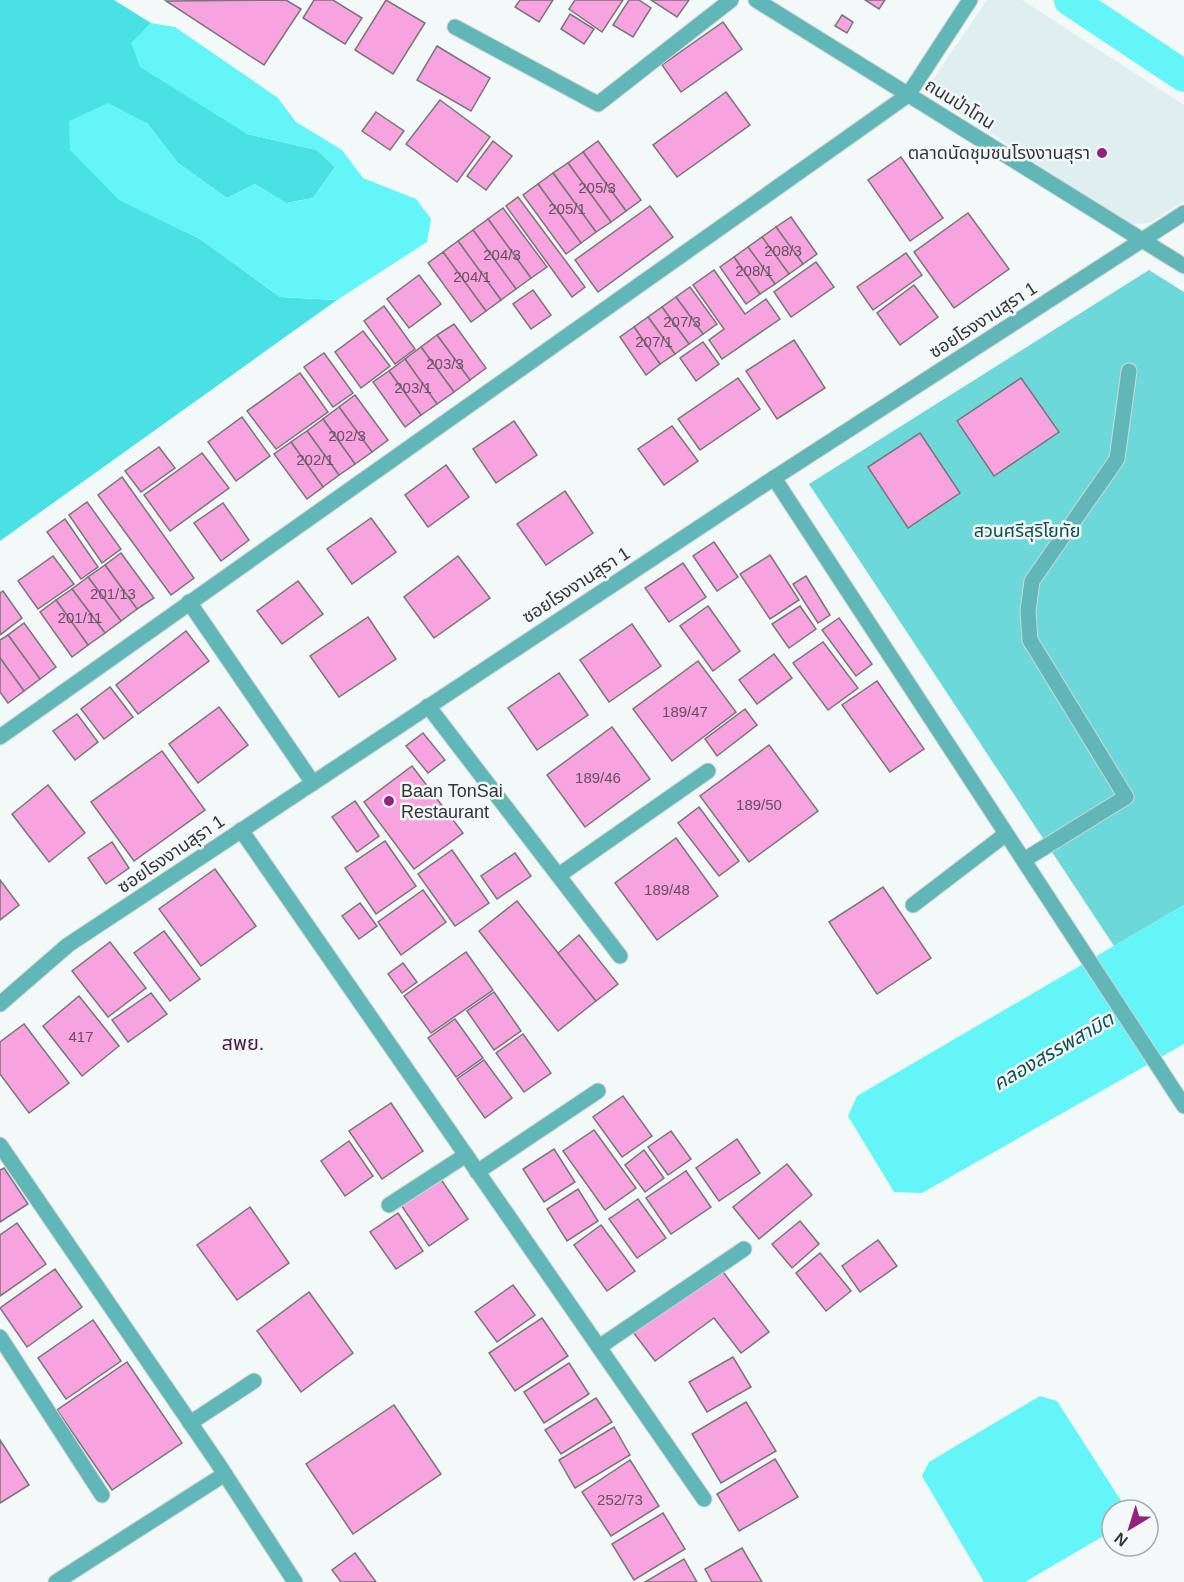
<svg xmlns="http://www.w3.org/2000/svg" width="1184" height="1582" font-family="Helvetica,'Noto Sans Thai',sans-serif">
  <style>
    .built { fill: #dfefef }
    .green { fill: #6cd8d9 }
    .forest { fill: #49e1e3 }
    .water { fill: #63f5f8 }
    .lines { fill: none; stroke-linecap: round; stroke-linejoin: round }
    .canal { stroke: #63f5f8; stroke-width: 32 }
    .building { fill: #f7a3df; stroke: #7a7678; stroke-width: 1.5 }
    .minor-casing { stroke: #d1d6d6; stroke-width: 17 }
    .minor { stroke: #61b7b8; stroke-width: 15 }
    .poi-dot { fill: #95217e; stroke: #f3f9f9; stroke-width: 2 }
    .labels { text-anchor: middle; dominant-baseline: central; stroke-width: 5; stroke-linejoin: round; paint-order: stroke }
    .number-label { font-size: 15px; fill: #655160 }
    .street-label { font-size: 18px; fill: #343636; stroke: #f3f9f9 }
    .poi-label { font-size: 18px; fill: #343636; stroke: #f3f9f9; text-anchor: end }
    .park-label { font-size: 18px; fill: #0a4d4e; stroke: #f3f9f9 }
    .neighbourhood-label { font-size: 20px; fill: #4d1641; stroke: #f3f9f9 }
    .water-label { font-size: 20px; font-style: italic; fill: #125253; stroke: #f3f9f9 }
  </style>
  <rect width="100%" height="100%" fill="#f3f9f9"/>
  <polygon class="built" points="987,0 1022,0 1184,105 1184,201 1150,223 1130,224 925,91"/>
  <polygon class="green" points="1149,270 1184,292 1184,905 1114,946 809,484"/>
  <polygon class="forest" points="0,0 114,0 151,23 132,43 247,134 317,150 335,167 313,198 286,203 255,184 227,198 178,163 147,123 120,200 200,239 280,297 337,300 0,541"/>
  <g class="water">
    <polygon points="151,23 175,27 278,98 296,122 342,150 363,178 416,199 431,219 427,242 337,300 280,297 200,239 119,200 70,150 69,121 108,103 147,123 178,163 227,198 255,184 286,203 313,198 335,167 317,150 247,134 140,67 131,43"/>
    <polygon points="1184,905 1184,1044 922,1193 894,1192 848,1116 857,1096"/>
    <polygon points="1040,1396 1057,1401 1127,1510 1112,1510 1112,1531 1025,1582 984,1582 922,1476 929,1462"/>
  </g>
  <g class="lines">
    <polyline class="canal" points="1070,0 1184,76"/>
  </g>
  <g class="building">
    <polygon points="286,0 301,9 264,65 166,1"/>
    <polygon points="314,0 333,0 362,18 345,44 303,18"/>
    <polygon points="386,0 425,23 393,74 355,50"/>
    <polygon points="520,0 553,0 539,22 515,7"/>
    <polygon points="575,0 623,0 602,32 569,9"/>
    <polygon points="629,0 639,0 651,8 633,37 613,25"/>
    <polygon points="651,0 689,0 677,17"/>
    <polygon points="865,0 885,0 879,9"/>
    <polygon points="570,14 594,29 584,44 561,29"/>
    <polygon points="842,15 853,22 847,33 835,26"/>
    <polygon points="723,22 742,49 681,92 662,65"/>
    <polygon points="437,46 490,78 471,111 417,80"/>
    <polygon points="726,92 750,125 677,177 653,145"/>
    <polygon points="440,100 490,137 457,182 406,144"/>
    <polygon points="376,112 404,131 390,150 362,131"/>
    <polygon points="493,141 512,156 486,190 467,176"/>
    <polygon points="598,141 641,200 626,211 583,152"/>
    <polygon points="583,152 626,211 611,222 568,163"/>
    <polygon points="901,157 943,218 910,241 868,180"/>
    <polygon points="568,163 611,222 596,232 553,173"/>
    <polygon points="553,173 596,232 581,243 538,184"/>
    <polygon points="538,184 581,243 566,254 523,195"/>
    <polygon points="518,197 585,287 572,297 506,206"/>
    <polygon points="650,206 673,237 598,292 575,260"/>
    <polygon points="503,208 547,267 531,278 488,219"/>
    <polygon points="968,213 1009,269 954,308 914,252"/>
    <polygon points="791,217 817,254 803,264 776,227"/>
    <polygon points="488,219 531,278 516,289 473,230"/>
    <polygon points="776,227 803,264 789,274 762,237"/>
    <polygon points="473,230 516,289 501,300 458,241"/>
    <polygon points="762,237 789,274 775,284 748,247"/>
    <polygon points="458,241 501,300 486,311 443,252"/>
    <polygon points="748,247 775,284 760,294 734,257"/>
    <polygon points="443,252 486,311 471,322 428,263"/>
    <polygon points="906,253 922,275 873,310 857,287"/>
    <polygon points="734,257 760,294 746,304 720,267"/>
    <polygon points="816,262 834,287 791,317 774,292"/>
    <polygon points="714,270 745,314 766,299 780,319 722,359 709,340 724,329 693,285"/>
    <polygon points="419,275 441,304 409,328 387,299"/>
    <polygon points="914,285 938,317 900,345 877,313"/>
    <polygon points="690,287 717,324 703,334 676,297"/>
    <polygon points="533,290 551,315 531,329 513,304"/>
    <polygon points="676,297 703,334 689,344 662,307"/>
    <polygon points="384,306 415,349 395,364 364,321"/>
    <polygon points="662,307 689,344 675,354 648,317"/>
    <polygon points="648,317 675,354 660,364 634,327"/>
    <polygon points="454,324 486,368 470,380 437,335"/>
    <polygon points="634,327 660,364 646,375 620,337"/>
    <polygon points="363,331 390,366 361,388 335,352"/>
    <polygon points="437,335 470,380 454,392 421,347"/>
    <polygon points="794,340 825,388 777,419 746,371"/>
    <polygon points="703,342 719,364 696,381 680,358"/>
    <polygon points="421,347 454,392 437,404 405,359"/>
    <polygon points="324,353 353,393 333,407 304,367"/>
    <polygon points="405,359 437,404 421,415 389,371"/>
    <polygon points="389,371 421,415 405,427 373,382"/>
    <polygon points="300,373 328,412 276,449 247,411"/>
    <polygon points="738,378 760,409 700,450 678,419"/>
    <polygon points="1021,378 1059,432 994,476 957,421"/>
    <polygon points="355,395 388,440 372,452 339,407"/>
    <polygon points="339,407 372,452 355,464 323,419"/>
    <polygon points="242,417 270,456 236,481 208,442"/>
    <polygon points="323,419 355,464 339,475 307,431"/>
    <polygon points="514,421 537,455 496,483 473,449"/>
    <polygon points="672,426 698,461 664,485 638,449"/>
    <polygon points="307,431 339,475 323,487 291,442"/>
    <polygon points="920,433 960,493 908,528 868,467"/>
    <polygon points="291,442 323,487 307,499 274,454"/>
    <polygon points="159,447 175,468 141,492 125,471"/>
    <polygon points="202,453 229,488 170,531 144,495"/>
    <polygon points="446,465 469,497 428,527 405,495"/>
    <polygon points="122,477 194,578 171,595 98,495"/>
    <polygon points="565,491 593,533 546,565 517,524"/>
    <polygon points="87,502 121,549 102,563 69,515"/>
    <polygon points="223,503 249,540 221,561 194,523"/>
    <polygon points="371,518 396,552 352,584 327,549"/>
    <polygon points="65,519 98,567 81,579 47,532"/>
    <polygon points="714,542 738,577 717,591 693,556"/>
    <polygon points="121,553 154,598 137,609 105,565"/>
    <polygon points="770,555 799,600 770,619 740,574"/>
    <polygon points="53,556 74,584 38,609 18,581"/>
    <polygon points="458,556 490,598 434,638 404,597"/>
    <polygon points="683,563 706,597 669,622 645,588"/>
    <polygon points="105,565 137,609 121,621 88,577"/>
    <polygon points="806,576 830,615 818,623 793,584"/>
    <polygon points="88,577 121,621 105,633 72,589"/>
    <polygon points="298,581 323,614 282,644 257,611"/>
    <polygon points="72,589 105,633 88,645 56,600"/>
    <polygon points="3,591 22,618 0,635 0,593"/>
    <polygon points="56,600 88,645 72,657 40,612"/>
    <polygon points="708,606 740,651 713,671 680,626"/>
    <polygon points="800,606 816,629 789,648 772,624"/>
    <polygon points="368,617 396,659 339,697 310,656"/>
    <polygon points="839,618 872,664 856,676 822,630"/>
    <polygon points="24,623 56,667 40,679 8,635"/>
    <polygon points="632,624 661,666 609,702 580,660"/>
    <polygon points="186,631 209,661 138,714 116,685"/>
    <polygon points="8,635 40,679 24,691 0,658 0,640"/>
    <polygon points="823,642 858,688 828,710 793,663"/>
    <polygon points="774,654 792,678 757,704 739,680"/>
    <polygon points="0,658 24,691 8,703 0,692"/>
    <polygon points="698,661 736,712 672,761 633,709"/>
    <polygon points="559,673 588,715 537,750 508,708"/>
    <polygon points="877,681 924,749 890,772 842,705"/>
    <polygon points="110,687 133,717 104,739 81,709"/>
    <polygon points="219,707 248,745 198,783 169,744"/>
    <polygon points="745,709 757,725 717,756 705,739"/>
    <polygon points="77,714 98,742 75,760 53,731"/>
    <polygon points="612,727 650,779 585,827 547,775"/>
    <polygon points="423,733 445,760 428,773 406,746"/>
    <polygon points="769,745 818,811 749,862 700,796"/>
    <polygon points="162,751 205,810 134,861 91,802"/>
    <polygon points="412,766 463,833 414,869 364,802"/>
    <polygon points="48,785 85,833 49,862 12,814"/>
    <polygon points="355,801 379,836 357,852 332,817"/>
    <polygon points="699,807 739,861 719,876 678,823"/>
    <polygon points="676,838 718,896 657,940 615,883"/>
    <polygon points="385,841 416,886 376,914 345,868"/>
    <polygon points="112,842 129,868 106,884 88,858"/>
    <polygon points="452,850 489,903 455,926 418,874"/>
    <polygon points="515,853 531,876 497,899 481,876"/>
    <polygon points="215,869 256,926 201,966 159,909"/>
    <polygon points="0,880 19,905 0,920"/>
    <polygon points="883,887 931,958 877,994 829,922"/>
    <polygon points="423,890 446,922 401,955 378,922"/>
    <polygon points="517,901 596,1001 558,1031 479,931"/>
    <polygon points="360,903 377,926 359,939 342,916"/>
    <polygon points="164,931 200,979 170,1001 134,953"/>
    <polygon points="579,935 618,984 596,1001 558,953"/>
    <polygon points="110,942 146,988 108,1017 72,971"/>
    <polygon points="466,952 493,990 431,1033 404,996"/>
    <polygon points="403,963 417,982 402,993 388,974"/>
    <polygon points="494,992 521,1031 494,1050 467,1011"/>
    <polygon points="151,993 167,1014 128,1042 112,1020"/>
    <polygon points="79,996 119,1046 82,1076 43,1026"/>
    <polygon points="455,1019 483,1058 456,1077 428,1038"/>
    <polygon points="24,1024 69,1083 29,1113 0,1074 0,1042"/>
    <polygon points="523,1034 551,1073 524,1092 496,1053"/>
    <polygon points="484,1060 512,1098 485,1118 457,1079"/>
    <polygon points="623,1096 652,1136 622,1157 593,1117"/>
    <polygon points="391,1103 423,1151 382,1179 349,1131"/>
    <polygon points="594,1130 636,1188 605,1210 563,1151"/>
    <polygon points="671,1131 691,1159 668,1175 648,1147"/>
    <polygon points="737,1139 760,1173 719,1201 696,1168"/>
    <polygon points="349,1141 373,1176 345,1196 321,1161"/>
    <polygon points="554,1149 575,1182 544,1202 523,1169"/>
    <polygon points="644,1150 664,1178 645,1192 625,1165"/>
    <polygon points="787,1164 812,1195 759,1239 733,1207"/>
    <polygon points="4,1168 28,1204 0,1222 0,1170"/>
    <polygon points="686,1171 711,1207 671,1234 646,1198"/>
    <polygon points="440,1178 468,1219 429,1246 401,1205"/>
    <polygon points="578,1189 598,1221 567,1241 547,1209"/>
    <polygon points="638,1199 666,1238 637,1258 609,1219"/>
    <polygon points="250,1207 289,1263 237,1300 197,1245"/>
    <polygon points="398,1213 423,1251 396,1269 370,1232"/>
    <polygon points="800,1221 819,1244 792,1268 772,1244"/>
    <polygon points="17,1223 46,1264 0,1296 0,1235"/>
    <polygon points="601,1225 635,1271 607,1291 574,1245"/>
    <polygon points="878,1240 897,1266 860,1292 842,1266"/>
    <polygon points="820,1253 851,1291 826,1311 796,1273"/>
    <polygon points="720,1268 769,1332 741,1353 714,1318 655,1361 633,1332"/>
    <polygon points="55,1269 82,1307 27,1347 0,1308"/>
    <polygon points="513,1285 535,1315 497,1342 475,1312"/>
    <polygon points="309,1292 353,1353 301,1392 257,1331"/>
    <polygon points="542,1318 568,1356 515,1391 489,1353"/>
    <polygon points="93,1320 121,1361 66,1399 38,1358"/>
    <polygon points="733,1357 751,1387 707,1412 689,1382"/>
    <polygon points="127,1362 182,1443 112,1490 57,1410"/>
    <polygon points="569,1363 589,1394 544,1423 524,1392"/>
    <polygon points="596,1398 612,1422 561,1454 545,1430"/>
    <polygon points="746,1402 776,1451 721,1483 692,1434"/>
    <polygon points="394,1405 441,1474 353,1534 306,1464"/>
    <polygon points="614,1427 630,1455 575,1488 559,1460"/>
    <polygon points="0,1440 29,1485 0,1503"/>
    <polygon points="775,1459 798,1497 739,1531 717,1494"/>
    <polygon points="630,1460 659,1506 611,1536 582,1492"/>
    <polygon points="663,1513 685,1549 634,1580 612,1544"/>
    <polygon points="742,1548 762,1582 712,1582 705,1569"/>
    <polygon points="355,1553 376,1582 341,1582 332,1570"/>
    <polygon points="684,1559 697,1582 645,1582"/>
  </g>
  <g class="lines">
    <defs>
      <g id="minor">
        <polyline points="756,0 1184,266"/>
        <polyline points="455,27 598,104 731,0"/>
        <polyline points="774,478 1184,1106"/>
        <polyline points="189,602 313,783"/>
        <polyline points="428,706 620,956"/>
        <polyline points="0,737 908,95 970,0"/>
        <polyline points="241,830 704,1499"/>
        <polyline points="1024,860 1126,797 1030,640 1028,611 1032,581 1117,459 1129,371"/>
        <polyline points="559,875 708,771"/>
        <polyline points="913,905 1006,834"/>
        <polyline points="0,1004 68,945 774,478 1184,213"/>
        <polyline points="0,1145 217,1462 295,1582"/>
        <polyline points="477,1172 598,1091"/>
        <polyline points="389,1205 466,1155"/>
        <polyline points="0,1337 102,1495"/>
        <polyline points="599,1347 744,1249"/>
        <polyline points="190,1423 254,1381"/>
        <polyline points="56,1582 225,1474"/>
      </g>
    </defs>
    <use href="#minor" class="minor-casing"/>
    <use href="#minor" class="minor"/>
  </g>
  <g class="poi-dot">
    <circle cx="1102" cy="153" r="6"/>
    <circle cx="389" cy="801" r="6"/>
  </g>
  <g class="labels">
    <g class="number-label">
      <text x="597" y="187">205/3</text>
      <text x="567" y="208">205/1</text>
      <text x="783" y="250">208/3</text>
      <text x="502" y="254">204/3</text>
      <text x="754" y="270">208/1</text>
      <text x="472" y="276">204/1</text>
      <text x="682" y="321">207/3</text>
      <text x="654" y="341">207/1</text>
      <text x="445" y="363">203/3</text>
      <text x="413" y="387">203/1</text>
      <text x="347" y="435">202/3</text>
      <text x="315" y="459">202/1</text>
      <text x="113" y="593">201/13</text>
      <text x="80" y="617">201/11</text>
      <text x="685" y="711">189/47</text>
      <text x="598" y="777">189/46</text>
      <text x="759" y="804">189/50</text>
      <text x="667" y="889">189/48</text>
      <text x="81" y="1036">417</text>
      <text x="620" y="1499">252/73</text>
    </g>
    <g class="street-label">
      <text transform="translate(960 104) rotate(32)">ถนนป่าโทน</text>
      <text transform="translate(983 320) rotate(-33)">ซอยโรงงานสุรา 1</text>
      <text transform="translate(576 585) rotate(-33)">ซอยโรงงานสุรา 1</text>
      <text transform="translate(171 854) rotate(-34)">ซอยโรงงานสุรา 1</text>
    </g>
    <g class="poi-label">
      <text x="1090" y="153">ตลาดนัดชุมชนโรงงานสุรา</text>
      <text x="401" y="791" text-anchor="start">Baan TonSai<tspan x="401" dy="21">Restaurant</tspan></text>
    </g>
    <g class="park-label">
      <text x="1027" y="531">สวนศรีสุริโยทัย</text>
    </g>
    <g class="neighbourhood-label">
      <text x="243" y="1043">สพย.</text>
    </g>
    <g class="water-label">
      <text transform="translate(1053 1051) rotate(-30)">คลองสรรพสามิต</text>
    </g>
  </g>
  <g transform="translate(1130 1528) rotate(218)"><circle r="28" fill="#f3f9f9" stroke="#a7abab" stroke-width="1.5"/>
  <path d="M0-4.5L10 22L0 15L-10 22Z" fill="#95217e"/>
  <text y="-9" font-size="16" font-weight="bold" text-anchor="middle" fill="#343636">N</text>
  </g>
</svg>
